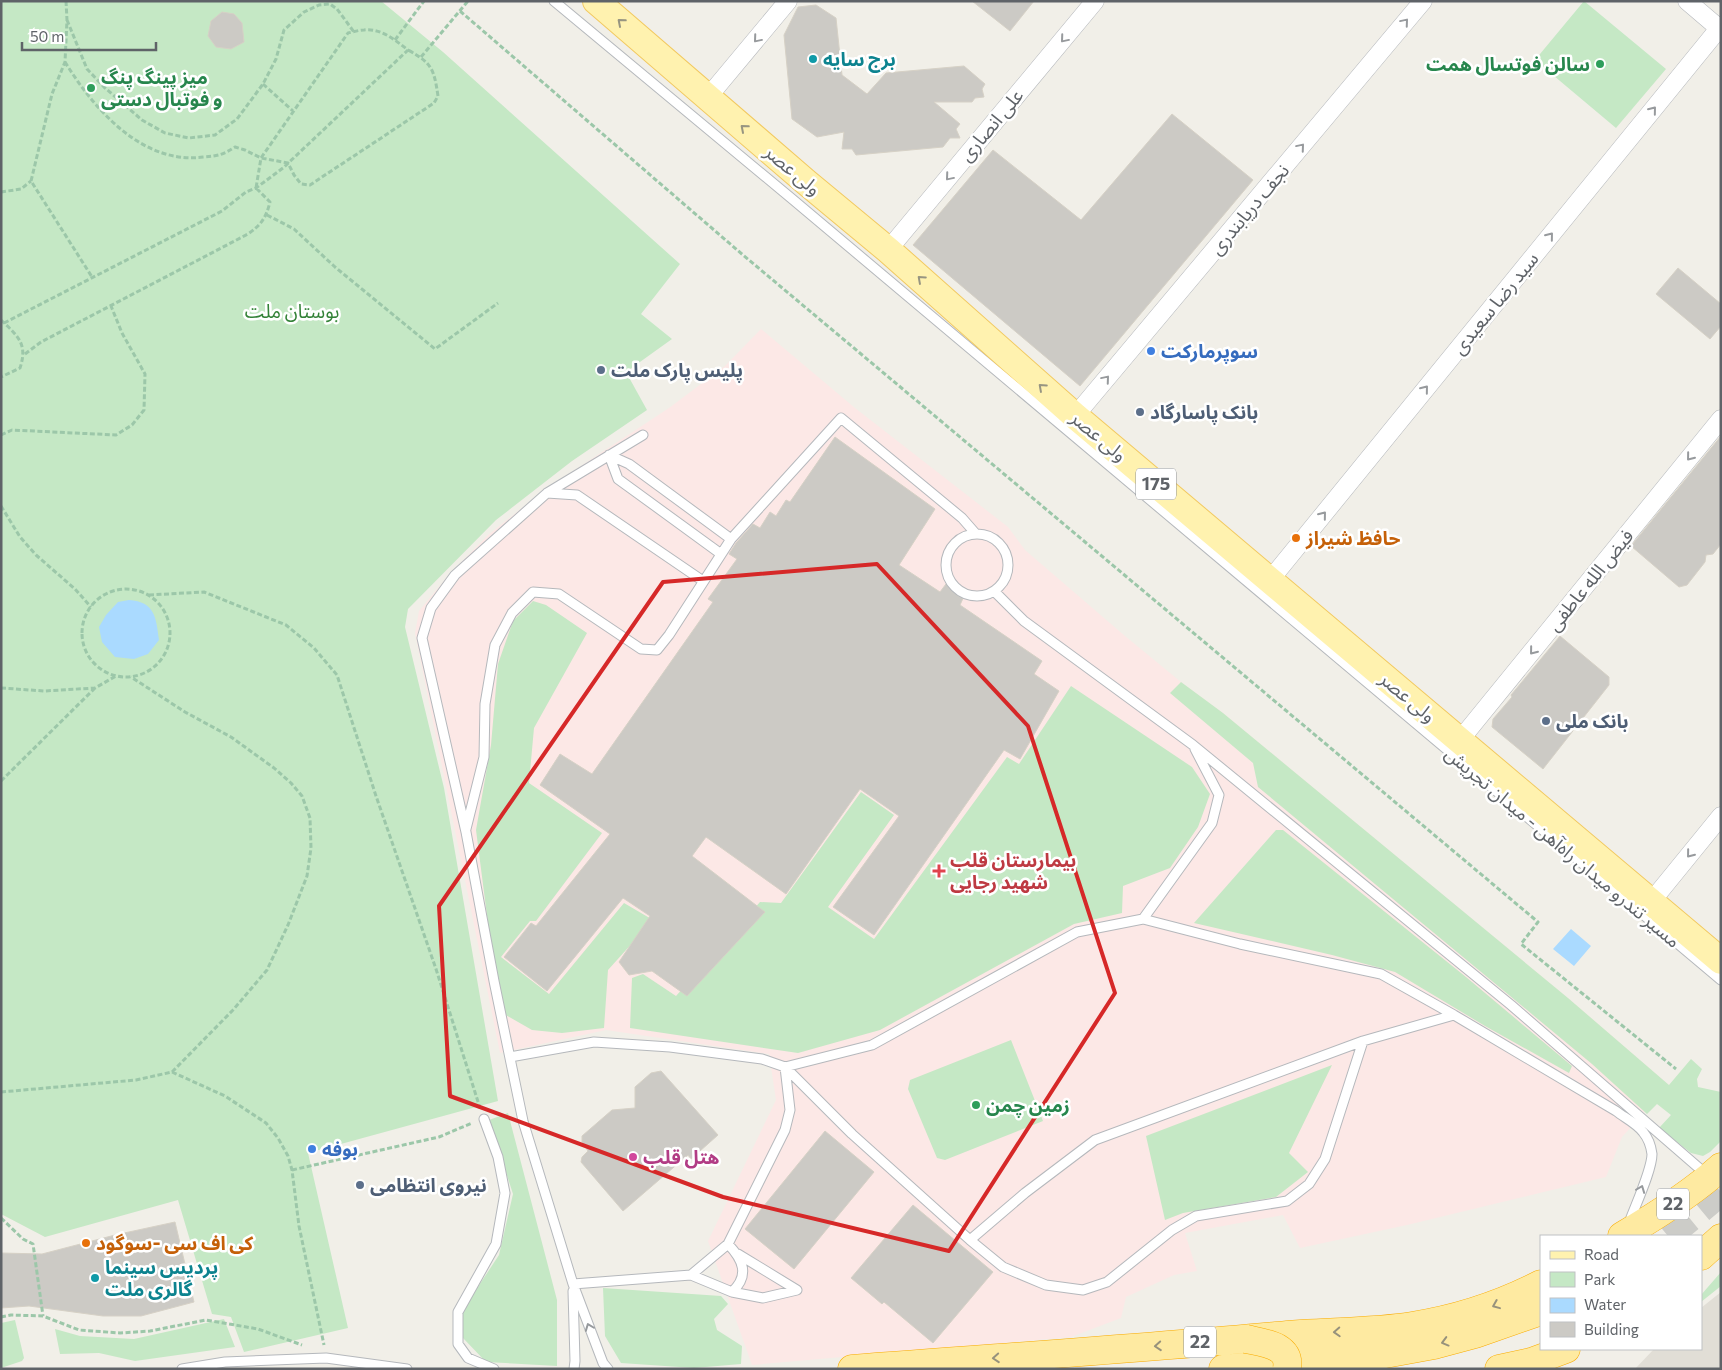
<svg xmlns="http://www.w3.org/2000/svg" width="1722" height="1370" font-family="Commissioner,'Noto Sans Arabic',sans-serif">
<rect width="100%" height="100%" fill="#f1efe8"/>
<path fill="#e1ded6" d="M1721,1292V1369H1635L1654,1349H1701V1308Z"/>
<path fill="#fce8e6" d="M761,329L855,408L1008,527L1025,550L1125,636L1181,682L1223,713L1568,998L1669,1085L1622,1137L1606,1177L1407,1225L1300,1248L1283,1215L1185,1233L1197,1271L1174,1275L1126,1297L1121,1318L1071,1337L752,1365L708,1241L776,1100L769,1054L606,1030L500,1053L415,633L419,611L448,576L488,535L546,489L669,408L725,366Z"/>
<path fill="#c5e8c5" d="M1,1H381L443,52L680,264L641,314L672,339L626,372L647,410L572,461L496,520L408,609L405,627L444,788L498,1101L308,1153L348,1328L244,1352L231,1317L212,1314L178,1200L45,1237L1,1214Z
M1584,1L1666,69L1616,128L1535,60Z
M533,601L546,605L587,633L534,728L529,783L602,833L536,921H530L501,957L549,994L624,903L653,920L608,970L604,1028L562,1033L532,1030L504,1014L494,970L476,830L491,745L498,664L513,621Z
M1181,682L1223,713L1568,998L1669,1085L1691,1059L1702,1069L1697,1079L1698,1087L1721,1092V1141L1710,1152L1703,1156L1691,1153L1659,1128L1671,1115L1657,1104L1647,1114L1592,1064L1258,787L1253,763L1170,693Z
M1071,686L1192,767L1210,794L1198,827L1170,868L1123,886L1122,913L1074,924L880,1030L798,1053L630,1028L632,978L643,974L676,996L760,902L781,903L861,792L894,815L828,907L874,939L1007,757L1019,764Z
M1276,830H1283L1466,977L1572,1066L1569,1073L1485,1026L1395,972L1332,955L1194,923Z
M1011,1040L1043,1121L945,1160L937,1158L908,1089L910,1080Z
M1332,1065L1289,1153L1308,1172L1276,1197L1183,1213L1165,1220L1146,1136Z
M508,1113L557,1300V1366L486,1362L463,1338L462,1311L499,1255L513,1194L489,1120Z
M1721,1272V1286L1701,1302V1295Z
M603,1288L721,1296L728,1304L714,1319L717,1330L742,1346L741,1364L694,1368L621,1363L605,1336Z
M224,1319L235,1347L135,1361L99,1353L60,1354L55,1329L80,1336L134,1339Z
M15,1320L24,1358L22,1361L1,1368V1323Z"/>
<path fill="#aadaff" d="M129,600C155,602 156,617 159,640L148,654L134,659L115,657L102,642L99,627L106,615L118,602Z
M1571,929L1591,946L1574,966L1553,949Z"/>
<path fill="#cccac5" stroke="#d6d1c6" d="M972,1H1034L1010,31Z
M816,5L836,18L842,75L867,94L886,73L964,66L985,84L982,89L984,97L975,98L972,102H934L960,124L956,129L960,138H950L943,147L856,155L852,149H842L844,132L817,137L792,119L784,35L798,7Z
M222,12L234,14L242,23L244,42L231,49L216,47L208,36L211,21Z
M1172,114L1253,180L1080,386L913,245L993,150L1081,220Z
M1678,268L1721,304V326L1710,339L1656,294Z
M1721,436V544L1713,554L1706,555L1705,562L1687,585L1679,587L1631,546Z
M835,437L935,509L899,565L940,592L946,584L964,596L960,605L1042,661L1034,674L1059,691L1020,759L1004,750L874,935L833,907L899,816L860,789L786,894L706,837L692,856L765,912L687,996L652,971L629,975L619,962L650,916L623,898L547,991L504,957L531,923L536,926L610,834L540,785L560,754L592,774L713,602L708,599L737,559L729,554L736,543L753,524L760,528L770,512L776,516L786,500L790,502Z
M1560,636L1609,677V685L1543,769L1492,727L1493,719L1512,697L1511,695Z
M661,1071L718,1135L691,1159L688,1155L623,1211L581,1162L582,1157L588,1151L582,1142V1136L612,1110L635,1108V1087L651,1073Z
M825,1131L874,1172L794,1269L745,1229Z
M913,1205L993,1272L933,1343L884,1302L882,1304L851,1278Z
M175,1222L194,1302L141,1316H103L29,1306L1,1308V1253L42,1254L115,1235Z"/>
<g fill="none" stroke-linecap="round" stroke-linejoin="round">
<path stroke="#ccccc8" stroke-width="28" stroke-dasharray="28 14" stroke-linecap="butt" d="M1668,1236L1721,1192"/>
<defs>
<path id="service" d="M554,1L791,198L1721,980
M643,435L547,493L455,575L431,608L422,638L466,832L494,981L523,1121L573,1284L691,1275
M609,455L618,479L721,554
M609,455L629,464L731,539
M547,493L577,495L703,581
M946 565a31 31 0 1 1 62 0a31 31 0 1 1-62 0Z
M994,591L1024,621L1193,745L1511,1005L1707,1175
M466,829L484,757L485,704L495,645L512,613L533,592L559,594L641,649L657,650L669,635L731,539L841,418L962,518L976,534
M1143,919L1212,823L1219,795L1195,749
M510,1057L594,1042L670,1047L762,1059L785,1067L852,1134L970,1240L1025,1193L1095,1140L1363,1041L1454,1015
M484,1119L498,1157L505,1193L496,1244L458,1312V1344L468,1358L494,1369
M970,1240L1003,1267L1046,1285L1083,1290L1107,1282L1172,1230L1196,1216L1287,1201L1309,1184L1325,1159L1363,1041
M728,1244L785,1130L790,1110L785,1067L872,1045L1077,932L1143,919L1240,944L1381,974L1454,1015L1616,1111C1625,1118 1636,1123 1643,1132C1648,1138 1651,1146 1652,1154C1652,1170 1635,1206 1629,1223
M728,1244C743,1260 750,1275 732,1292L691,1275Z
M573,1284L603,1363L608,1369
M573,1291L575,1361L574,1369
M732,1292L763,1298L797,1290L738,1254
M182,1369L225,1362L326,1358L407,1369"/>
<path id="minor" d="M1687,1L1721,30
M708,97L788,1
M888,250L1095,1
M1075,416L1423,1
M1270,580L1721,26
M1460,740L1721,419
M1651,902L1721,816"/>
<path id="primary" d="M596,1L806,182L888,250L1075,416L1721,961"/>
<path id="trunk" d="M1622,1236C1656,1216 1691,1194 1721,1167
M1701,1256L1721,1238
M852,1369C993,1358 1135,1349 1276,1336C1321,1331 1367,1333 1412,1326C1457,1319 1500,1305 1541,1284
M1223,1369L1385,1354L1434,1345L1475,1334L1541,1311
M1499,1369L1531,1362L1566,1349"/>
</defs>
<use href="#service" stroke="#b5b8bc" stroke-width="11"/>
<use href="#minor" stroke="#b5b8bc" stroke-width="19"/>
<use href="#primary" stroke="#f2c960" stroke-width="28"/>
<use href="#trunk" stroke="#f9ab00" stroke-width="29"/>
<path stroke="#9cc7a9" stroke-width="3" stroke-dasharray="5 2.5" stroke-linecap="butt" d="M66,1L67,20L65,62L52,94L31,181L92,277
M460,11L743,255L1538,922L1521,944L1676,1069
M67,20L87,69L104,87L142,120L165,133L189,138L215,135L237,119L263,84L276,59L284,30L304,12L319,5L330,4L337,9L354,32
M395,40L424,1
M421,57L468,1
M65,62C94,109 142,165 203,157C217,156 223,155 235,147L245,150L261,158L288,163L294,175L301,184L310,185L434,103L438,96C434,69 432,63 408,50
M263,84L293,111
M1,192L21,189L31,181
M267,215L294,229L335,267L435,349L498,303
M1,320C18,336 28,344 20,368L1,377
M4,323L222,211L246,192L256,188L283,168L408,50C395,40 381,28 364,30C359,30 353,32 348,33L261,158L256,188
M25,354L41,342L248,234C261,225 266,218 270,202L256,188
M1,435L12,430L116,435L132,425L144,410L145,374L122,333L111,306
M1,506L20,537L36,555L75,589L91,607
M82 633a44 44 0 1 1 88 0a44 44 0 1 1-88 0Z
M149,595L204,592L286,625L314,648L337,675L376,796L436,969L480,1108
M1,688L44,691L95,688L116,676
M1,781L95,688
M172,1072L225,1096L266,1123L278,1138L288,1156L292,1170L299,1226L324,1345
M1,1092L136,1080L172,1072L233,1010L267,970L288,925L307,876L311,848L310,818L302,796L291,783L274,768L231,737L185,712L131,677
M292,1170L439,1137L472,1123
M1,1218L23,1239L33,1244L43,1316
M1,1317L11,1315L43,1316L79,1330L120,1333L150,1331L206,1320L258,1329L302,1345"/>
<use href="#service" stroke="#fff" stroke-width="9"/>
<use href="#minor" stroke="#fff" stroke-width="18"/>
<use href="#primary" stroke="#fff2af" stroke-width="26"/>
<use href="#trunk" stroke="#feeaa1" stroke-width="28"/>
<defs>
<path id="trunk-bridge" d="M1246,1339C1264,1343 1291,1345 1287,1369"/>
</defs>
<use href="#trunk-bridge" stroke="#f9ab00" stroke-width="29" stroke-linecap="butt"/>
<use href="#trunk-bridge" stroke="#feeaa1" stroke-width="28"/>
</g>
<defs><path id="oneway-chevron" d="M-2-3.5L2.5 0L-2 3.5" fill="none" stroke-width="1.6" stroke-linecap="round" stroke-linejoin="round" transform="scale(1.25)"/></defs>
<g stroke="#979581">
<use href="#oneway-chevron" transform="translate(621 22) rotate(-139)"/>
<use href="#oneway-chevron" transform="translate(744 128) rotate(-139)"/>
<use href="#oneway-chevron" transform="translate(921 279) rotate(-138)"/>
<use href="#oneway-chevron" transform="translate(1042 387) rotate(-138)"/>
</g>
<g stroke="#979a9d">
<use href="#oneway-chevron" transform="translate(1405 22) rotate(-50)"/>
<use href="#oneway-chevron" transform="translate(757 39) rotate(130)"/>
<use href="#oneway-chevron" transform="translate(1064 39) rotate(130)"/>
<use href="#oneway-chevron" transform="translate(1653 110) rotate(-51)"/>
<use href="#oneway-chevron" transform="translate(1301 147) rotate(-50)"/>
<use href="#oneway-chevron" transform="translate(949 177) rotate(130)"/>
<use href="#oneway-chevron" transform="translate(1550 236) rotate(-51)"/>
<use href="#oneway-chevron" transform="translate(1106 379) rotate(-50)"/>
<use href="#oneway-chevron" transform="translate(1425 389) rotate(-51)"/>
<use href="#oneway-chevron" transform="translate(1690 457) rotate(129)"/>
<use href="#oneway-chevron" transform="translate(1323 515) rotate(-51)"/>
<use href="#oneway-chevron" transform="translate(1533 651) rotate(129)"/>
<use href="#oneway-chevron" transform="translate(1690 854) rotate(129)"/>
<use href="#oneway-chevron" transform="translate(1641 1189) rotate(-69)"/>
<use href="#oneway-chevron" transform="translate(589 1327) rotate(-111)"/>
</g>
<g stroke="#97927c">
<use href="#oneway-chevron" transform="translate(1496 1305) rotate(158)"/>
<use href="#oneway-chevron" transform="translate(1337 1332) rotate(177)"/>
<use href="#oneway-chevron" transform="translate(1445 1342) rotate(165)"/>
<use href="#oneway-chevron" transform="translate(1158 1346) rotate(176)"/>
<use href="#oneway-chevron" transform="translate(996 1358) rotate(176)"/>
</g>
<path fill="none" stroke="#d62828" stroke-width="4" stroke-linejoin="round" d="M877,564L1028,726L1115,993L949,1251L723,1197L450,1096L439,906L663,582Z"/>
<g fill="#0f9aa8" stroke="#fff" stroke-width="2">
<circle cx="813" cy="59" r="5"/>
<circle cx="95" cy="1278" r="5"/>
</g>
<g fill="#2e9e5b" stroke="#fff" stroke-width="2">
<circle cx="1600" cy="64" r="5"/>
<circle cx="91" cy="88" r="5"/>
<circle cx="976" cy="1105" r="5"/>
</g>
<g fill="#3f7fe0" stroke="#fff" stroke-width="2">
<circle cx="1151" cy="351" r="5"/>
<circle cx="312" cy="1149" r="5"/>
</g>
<g fill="#5c6f8a" stroke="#fff" stroke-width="2">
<circle cx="601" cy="370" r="5"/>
<circle cx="1140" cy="412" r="5"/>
<circle cx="1546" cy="721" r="5"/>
<circle cx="360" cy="1185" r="5"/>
</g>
<g fill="#e8710a" stroke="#fff" stroke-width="2">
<circle cx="1296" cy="538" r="5"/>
<circle cx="86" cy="1243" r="5"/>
</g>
<path fill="#e0444e" stroke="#fff" stroke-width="2" d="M936.5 863.5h5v5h5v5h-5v5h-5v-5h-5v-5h5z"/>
<circle fill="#d1479c" stroke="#fff" stroke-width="2" cx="633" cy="1157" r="5"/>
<g text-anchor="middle" stroke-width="5" stroke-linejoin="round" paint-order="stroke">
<g fill="#fff" stroke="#8f9295" stroke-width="1">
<rect x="1136" y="468.5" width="40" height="31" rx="4"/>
<rect x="1657" y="1188.5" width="32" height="31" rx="4"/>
<rect x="1184" y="1326.5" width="32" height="31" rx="4"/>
</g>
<g font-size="18" font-weight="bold" fill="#5f6368">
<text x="1156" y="490">175</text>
<text x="1673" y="1210">22</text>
<text x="1200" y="1348">22</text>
</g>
<g font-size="19" font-weight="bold" fill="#0d838f" stroke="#fff" text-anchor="start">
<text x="823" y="66">برج سایه</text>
<text x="105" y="1274">پردیس سینما<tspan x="105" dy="22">گالری ملت</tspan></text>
</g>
<g font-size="19" font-weight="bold" fill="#27864d" stroke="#fff" text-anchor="start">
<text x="1590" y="71" text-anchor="end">سالن فوتسال همت</text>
<text x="101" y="84">میز پینگ پنگ<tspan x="101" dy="22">و فوتبال دستی</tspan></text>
<text x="986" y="1112">زمین چمن</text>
</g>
<g font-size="19" fill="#5f6368" stroke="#fff">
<text transform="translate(991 125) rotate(-50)" y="7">علی انصاری</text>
<text transform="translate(793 170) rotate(40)" y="7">ولی عصر</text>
<text transform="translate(1249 209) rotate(-50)" y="7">نجف دریابندری</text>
<text transform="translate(1495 303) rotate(-51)" y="7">سید رضا سعیدی</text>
<text transform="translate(1099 436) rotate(40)" y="7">ولی عصر</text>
<text transform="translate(1590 580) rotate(-51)" y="7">فیض الله عاطفی</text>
<text transform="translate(1408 697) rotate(40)" y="7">ولی عصر</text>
<text transform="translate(1563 847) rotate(40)" y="7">مسیر تندرو میدان راه‌آهن - میدان تجریش</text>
</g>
<g font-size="19" fill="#348238" stroke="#fff">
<text x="292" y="318">بوستان ملت</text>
</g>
<g font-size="19" font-weight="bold" fill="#366cbe" stroke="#fff" text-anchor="start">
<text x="1161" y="358">سوپرمارکت</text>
<text x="322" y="1156">بوفه</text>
</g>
<g font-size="19" font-weight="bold" fill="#4e5e75" stroke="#fff" text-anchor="start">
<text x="611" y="377">پلیس پارک ملت</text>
<text x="1150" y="419">بانک پاسارگاد</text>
<text x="1556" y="728">بانک ملی</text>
<text x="370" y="1192">نیروی انتظامی</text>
</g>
<g font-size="19" font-weight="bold" fill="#c56008" stroke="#fff" text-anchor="start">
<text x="1306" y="545">حافظ شیراز</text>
<text x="96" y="1250">کی اف سی -سوگود</text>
</g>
<g font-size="19" font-weight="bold" fill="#be3a42" stroke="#fff" text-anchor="start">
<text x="950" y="867">بیمارستان قلب<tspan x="950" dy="22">شهید رجایی</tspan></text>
</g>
<g font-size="19" font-weight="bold" fill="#b23c85" stroke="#fff" text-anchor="start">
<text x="643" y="1164">هتل قلب</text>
</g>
</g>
<rect width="1722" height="1370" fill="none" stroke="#5f6368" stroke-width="5"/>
<rect x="1540" y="1235" width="162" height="115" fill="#ffffff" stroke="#bfc1c3"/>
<rect x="1550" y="1251" width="25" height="8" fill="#fff2af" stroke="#bfc1c3"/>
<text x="1584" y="1260" font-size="15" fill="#5f6368">Road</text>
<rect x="1550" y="1272" width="25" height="15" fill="#c5e8c5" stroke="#bfc1c3"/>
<text x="1584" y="1285" font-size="15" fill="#5f6368">Park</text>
<rect x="1550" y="1298" width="25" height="15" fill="#aadaff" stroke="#bfc1c3"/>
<text x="1584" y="1310" font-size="15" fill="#5f6368">Water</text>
<rect x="1550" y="1322" width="25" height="15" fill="#cccac5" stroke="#bfc1c3"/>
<text x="1584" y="1335" font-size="15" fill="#5f6368">Building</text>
<path d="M22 42v8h134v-8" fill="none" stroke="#5f6368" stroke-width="2.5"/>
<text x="30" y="42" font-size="15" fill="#5f6368" stroke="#ffffff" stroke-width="4" paint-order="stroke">50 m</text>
</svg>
